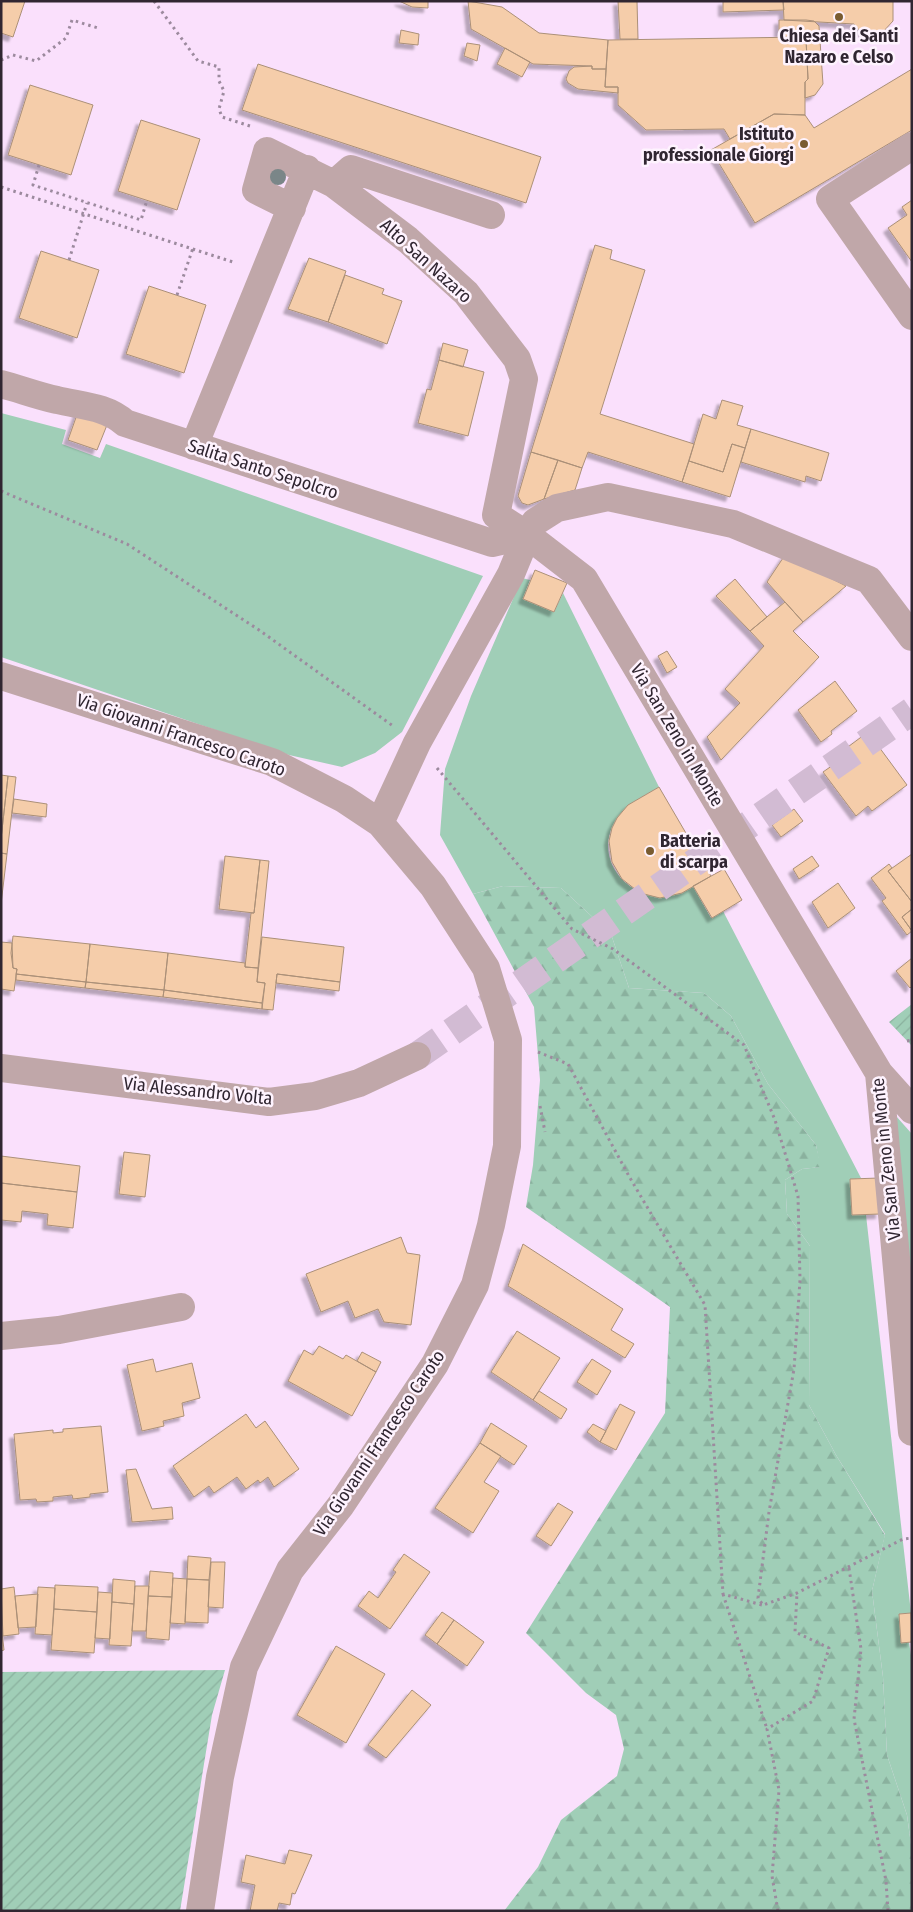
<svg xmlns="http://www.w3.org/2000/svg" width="913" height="1912" font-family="'Fira Sans Condensed',sans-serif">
<defs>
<pattern id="forest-firs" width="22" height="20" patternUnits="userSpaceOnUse" patternTransform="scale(1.25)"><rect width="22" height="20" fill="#a0ceb7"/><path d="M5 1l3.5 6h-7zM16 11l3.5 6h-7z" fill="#8ab19e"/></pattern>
<pattern id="garden-furrows" width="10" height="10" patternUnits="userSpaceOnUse" patternTransform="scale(1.25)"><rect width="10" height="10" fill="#a0ceb7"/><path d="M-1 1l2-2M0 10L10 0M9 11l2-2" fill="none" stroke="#8ab19e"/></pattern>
<filter id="shadow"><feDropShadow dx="-4.5" dy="4.5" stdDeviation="1" flood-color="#0004"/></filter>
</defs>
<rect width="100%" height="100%" fill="#fae0fc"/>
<path fill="#a0ceb7" d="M1,413L66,430L62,444L100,458L106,444L483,576L402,732L375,753L342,767L289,755L1,657Z
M522,578L530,580L523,599L554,612L563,593L659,787C645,796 629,802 619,816C584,861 640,919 693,886L711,918L723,911L861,1178L850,1180L852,1215H866L911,1613L899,1614L901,1642H909L912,1662V1852L907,1815L887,1755L883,1677L872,1591L885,1534L836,1455L809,1405L810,1246L787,1214L785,1180L802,1169L820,1167L816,1145L768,1084L731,1016L704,993L629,988L611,934L561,888L503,886L473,894L440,835L445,769L471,696Z
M896,1116L912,1134V1290Z"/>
<path fill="url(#forest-firs)" d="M503,886L561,888L611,934L629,988L704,993L731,1016L768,1084L816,1145L821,1167L802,1169L785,1180L787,1214L810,1246L809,1405L836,1455L885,1535L872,1591L883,1677L887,1755L907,1815L912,1852V1911H504L538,1867L561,1820L617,1776L624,1749L616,1715L586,1693L526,1633L665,1413L670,1307L526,1207L533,1165L540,1080L534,1007L473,894Z"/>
<path fill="url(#garden-furrows)" d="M912,1004V1046L889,1022Z
M225,1670L212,1715L180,1911H1V1672Z"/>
<path fill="#f5cdaa" stroke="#ab9078" filter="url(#shadow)" d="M1,1H25L13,37L1,33Z
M399,1H428V8L412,7Z
M468,1L502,7L539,33L608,40L606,69H592V66L533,64L471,29Z
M618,1H637L638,39H620Z
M723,1H783L784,10L723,12Z
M783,1H893V21L881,34L873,36L859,30L854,24L784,20Z
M779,20H806L814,21L819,26L823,84L815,95L805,98V82L808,79L806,39L803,37H779Z
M401,30L419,34L418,45L399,43Z
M803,37L806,39L808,79L805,82V115L774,114L730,139L724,129L646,130L618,105V87H605L608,40Z
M467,43L480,45L477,61L464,56Z
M505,48L530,62L522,77L497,64Z
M258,64L541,157L526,203L242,110Z
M592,66V69H606L605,87H618V93L578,89L568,83L566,79L569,71L574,67Z
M912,69V130L755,223L711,150L774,114L805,115L814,128Z
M30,85L93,105L71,175L8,155Z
M141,120L200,139L177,210L118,191Z
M912,200V262L888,228L907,215L902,207Z
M595,245L612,250L610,259L645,270L600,414L694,444L682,482L588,452L582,468L531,452Z
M41,251L99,270L77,338L19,318Z
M309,258L346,271L328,322L288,309Z
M345,275L384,289L382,294L402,301L387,344L328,322Z
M149,286L206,305L184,373L126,354Z
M443,343L468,350L463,367L439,360Z
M439,360L484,372L468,436L418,423L427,389L431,390Z
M722,400L743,406L737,425L751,429L745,448L732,444L723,472L689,461L703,414L716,419Z
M79,409L109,420L97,450L68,440Z
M751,429L829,453L821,481L806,476L805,482L741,462Z
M732,444L745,448L730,497L682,482L689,461L723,472Z
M531,452L558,460L544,499L528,505L522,503L518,496Z
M558,460L582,468L575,490L544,499Z
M785,555L846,586L803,622L767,582Z
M535,570L567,583L554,612L523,599Z
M735,579L767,617L750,631L716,596Z
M785,602L803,622L793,631L819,657L721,760L707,737L740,703L725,689L764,646L750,631Z
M667,651L677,667L667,673L658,656Z
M835,681L857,711L831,731L832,734L821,742L798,710Z
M868,732L907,785L872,811L868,806L856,816L823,772L836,763L833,758Z
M1,775L8,776L1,839Z
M8,776L16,777L7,854L1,853V839Z
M659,787L711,876L682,893L660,898L640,893L622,879L612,862L609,841L612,828L617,818L628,805Z
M14,799L47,804L46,817L12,813Z
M794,809L803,821L781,837L772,825Z
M1,853L7,854L1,904Z
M912,854V902L888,871Z
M225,856L260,860L254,913L219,909Z
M812,856L819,866L799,879L793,869Z
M260,860L269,861L258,968L245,967L251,913H254Z
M889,864L892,868L888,871L912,902V909L902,917L912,931L907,935L882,901L886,898L871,878Z
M724,869L742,900L712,918L693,886Z
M838,883L855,908L828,928L812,902Z
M912,909V931L902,917Z
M13,936L90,944L86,982L16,974L17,969L13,968L11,953Z
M262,937L344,947L340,982L277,974L273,1010L262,1009L265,983L257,982Z
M1,942L12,943L13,968L17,969L14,991L1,989Z
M90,944L168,953L164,990L86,982Z
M168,953L245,963V967L258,968L257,982L265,983L262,1003L164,990Z
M912,958V986L910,988L896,971Z
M16,974L86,982L85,988L16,980Z
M277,974L340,982L339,991L276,983Z
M86,982L164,990L163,997L85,988Z
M164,990L262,1003V1009L163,997Z
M124,1152L150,1155L145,1197L119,1194Z
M1,1156L80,1166L77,1192L1,1183Z
M879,1178L880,1214L852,1215L850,1179Z
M1,1183L77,1192L73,1228L47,1225L48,1214L22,1211L21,1222L1,1220Z
M401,1237L407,1253L420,1255L411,1325L384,1322L378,1309L355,1318L348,1301L321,1312L306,1274Z
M523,1244L623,1309L611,1330L634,1344L625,1358L508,1286Z
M517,1331L560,1358L533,1400L491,1372Z
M319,1346L343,1359L346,1355L376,1372L352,1416L288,1381L304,1350L313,1355Z
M362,1352L381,1362L376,1372L357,1361Z
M153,1359L156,1372L192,1363L200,1398L182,1403L184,1416L163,1421L164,1426L142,1431L127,1365Z
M592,1359L611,1371L597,1395L577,1382Z
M539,1391L567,1409L561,1419L533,1400Z
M620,1404L635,1412L616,1450L600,1442Z
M246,1414L256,1428L265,1421L299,1469L274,1487L268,1477L260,1483L258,1480L246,1489L237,1477L214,1493L209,1486L194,1497L173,1466Z
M491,1423L527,1446L514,1465L480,1443Z
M593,1424L606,1431L600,1442L587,1432Z
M101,1426L108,1492L90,1494V1497L73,1499L72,1495L53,1497V1501L37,1502L36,1499L20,1500L14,1434L53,1430V1433L63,1432V1429Z
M480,1443L501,1456L484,1482L499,1491L473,1533L435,1508Z
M136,1469L152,1509L172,1507L173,1519L132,1522L126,1470Z
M558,1503L573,1512L551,1546L536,1536Z
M404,1554L430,1572L390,1629L358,1606L369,1591L378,1598L396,1572L393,1570Z
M188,1556L211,1558L209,1580L187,1579Z
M211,1562H225L223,1608L208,1607Z
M150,1571L173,1573L172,1597L148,1596Z
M173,1578L187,1579L185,1624L170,1623Z
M113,1579L135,1581L134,1604L112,1602Z
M187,1579L209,1580L208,1623L185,1622Z
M55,1585L98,1587L97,1612L54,1609Z
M135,1586H149L146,1631H132Z
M14,1587L19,1634L3,1636L1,1589Z
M38,1587L55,1588L52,1635L35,1634Z
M98,1592L112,1593L110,1639L95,1638Z
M38,1594L36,1627L18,1628L15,1596Z
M148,1596L172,1597L169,1640L146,1638Z
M112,1602L134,1604L131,1646L109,1645Z
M54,1609L97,1612L94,1653L51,1650Z
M442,1612L454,1620L437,1644L425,1635Z
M911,1613L912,1642L901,1643L899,1614Z
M454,1620L484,1642L467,1666L437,1644Z
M1,1623L4,1650L1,1651Z
M336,1646L385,1674L346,1743L297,1715Z
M412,1690L431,1705L386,1758L368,1745Z
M289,1850L312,1855L295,1894L292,1893L290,1905L279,1903L277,1911H250L255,1885L241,1882L246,1855L285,1864Z"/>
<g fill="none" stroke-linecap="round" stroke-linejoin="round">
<path stroke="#d2bbd3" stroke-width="28" stroke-dasharray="28 14" stroke-linecap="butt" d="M417,1056L912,711"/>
<path stroke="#9c8a9e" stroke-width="3" stroke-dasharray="2.5 4" stroke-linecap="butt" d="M154,1L198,61L219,67V81L224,91L219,109L222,117L250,126
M1,60L13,55L36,61L66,38L72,20L98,28
M39,165L33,185L141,220L147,200
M1,187L236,263
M69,260L87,203
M177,295L193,248
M1,491L127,544L259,630L393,726
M437,768L572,929L613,949L744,1045L775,1120L798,1196L800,1280L794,1369L769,1512L758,1598L763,1605L797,1593L903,1539L912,1538
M907,1041L912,1040
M538,1052L568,1064L630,1178L705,1305L723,1594L762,1605
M540,1106L545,1132
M849,1568L861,1649L854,1719L886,1881L888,1911
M723,1594L767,1729
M778,1911L772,1876L779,1790L767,1729L813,1701L829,1648L795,1632L797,1593"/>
<path stroke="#c0a7a9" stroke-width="28" d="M912,146L830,199L912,316
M334,184L351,169L491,215
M292,208L256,190L267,151L334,184L408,240L466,293L517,359L524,379L496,515L527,535
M1,384C20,389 38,396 57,400C81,406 106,406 125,423L492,543L527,535
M194,446L307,169
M912,637L869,580L733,524L608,497L557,508L535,522L527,535L584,579L879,1073L912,1432
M1,676L272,762L344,799L380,823L433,886L486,968L508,1040L507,1146L491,1225L475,1285L435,1364L341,1505L290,1570L244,1667L220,1777L200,1911
M380,823L417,743L511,574L527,535
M1,1068L269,1102L315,1096L359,1083L417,1056
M879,1073L912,1110
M1,1336L59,1330L181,1307"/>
</g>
<circle fill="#7a8688" cx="278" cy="177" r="8"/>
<g fill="#795c30" stroke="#fef3fe" stroke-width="2">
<circle cx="839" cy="17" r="5"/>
<circle cx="804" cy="144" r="5"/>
<circle cx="650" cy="851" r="5"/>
</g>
<g text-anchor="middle" stroke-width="5" stroke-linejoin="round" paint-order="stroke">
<g font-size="18" font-weight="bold" fill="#302631" stroke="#fef3fe">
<text x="839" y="42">Chiesa dei Santi<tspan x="839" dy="21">Nazaro e Celso</tspan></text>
<text x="794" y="140" text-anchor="end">Istituto<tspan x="794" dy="21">professionale Giorgi</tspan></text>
<text x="660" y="847" text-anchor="start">Batteria<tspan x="660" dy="21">di scarpa</tspan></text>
</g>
<g font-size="18" fill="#302631" stroke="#fef3fe">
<text transform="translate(426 261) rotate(42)" y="6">Alto San Nazaro</text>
<text transform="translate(263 469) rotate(18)" y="6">Salita Santo Sepolcro</text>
<text transform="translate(181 735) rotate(19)" y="6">Via Giovanni Francesco Caroto</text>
<text transform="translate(677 735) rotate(59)" y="6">Via San Zeno in Monte</text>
<text transform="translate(198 1091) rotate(6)" y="6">Via Alessandro Volta</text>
<text transform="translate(886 1159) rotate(-96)" y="6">Via San Zeno in Monte</text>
<text transform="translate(379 1443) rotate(-56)" y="6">Via Giovanni Francesco Caroto</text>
</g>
</g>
<rect width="913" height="1912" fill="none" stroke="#302631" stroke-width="5"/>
</svg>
